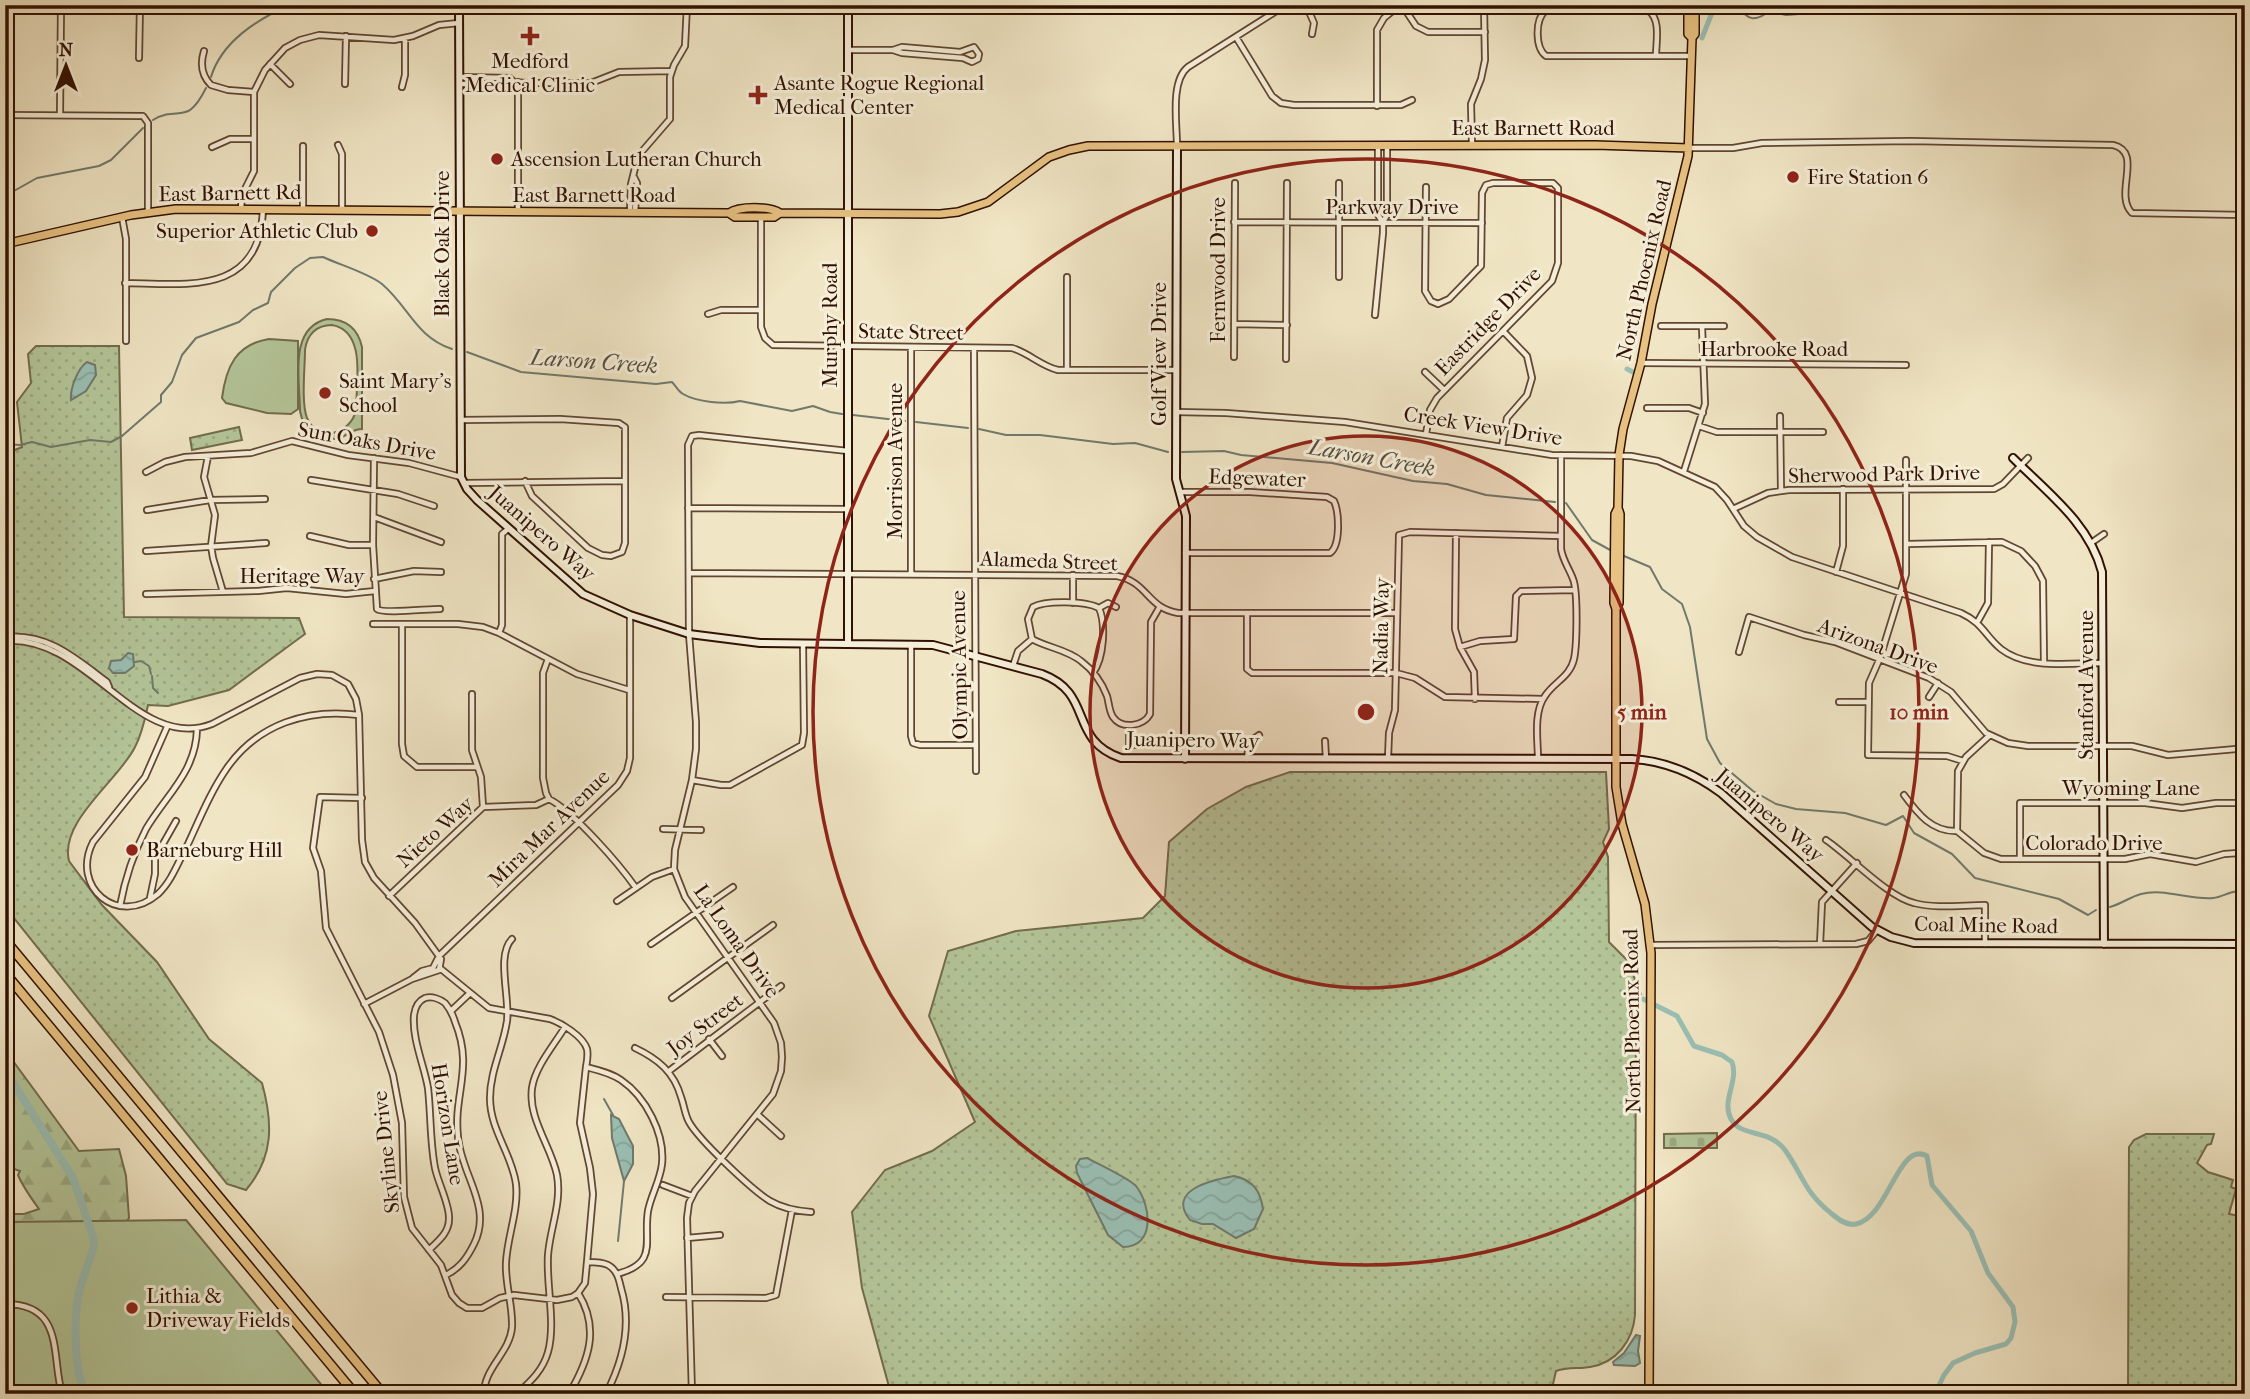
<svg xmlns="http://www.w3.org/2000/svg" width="2250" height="1399" font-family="'IM FELL French Canon',serif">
<defs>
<pattern id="green-dots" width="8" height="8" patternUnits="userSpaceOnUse" patternTransform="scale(1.75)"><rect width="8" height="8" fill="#b4c699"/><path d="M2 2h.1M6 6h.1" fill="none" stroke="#9ba982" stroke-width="1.8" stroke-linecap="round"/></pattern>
<pattern id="forest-firs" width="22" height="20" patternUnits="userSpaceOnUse" patternTransform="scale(1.75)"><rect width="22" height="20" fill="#b4c699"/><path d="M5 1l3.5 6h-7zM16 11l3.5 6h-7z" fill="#9ba982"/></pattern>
<pattern id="cemetery-stones" width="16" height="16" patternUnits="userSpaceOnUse" patternTransform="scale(1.75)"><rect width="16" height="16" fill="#b4c699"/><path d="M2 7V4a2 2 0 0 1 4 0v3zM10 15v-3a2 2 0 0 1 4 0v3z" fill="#9ba982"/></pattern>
<pattern id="water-waves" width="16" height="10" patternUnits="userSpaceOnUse" patternTransform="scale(1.75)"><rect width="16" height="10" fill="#9abfb4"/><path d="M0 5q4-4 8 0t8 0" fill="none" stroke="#85a399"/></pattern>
</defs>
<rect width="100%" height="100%" fill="#f0e5c4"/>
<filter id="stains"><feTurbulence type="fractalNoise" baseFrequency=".00286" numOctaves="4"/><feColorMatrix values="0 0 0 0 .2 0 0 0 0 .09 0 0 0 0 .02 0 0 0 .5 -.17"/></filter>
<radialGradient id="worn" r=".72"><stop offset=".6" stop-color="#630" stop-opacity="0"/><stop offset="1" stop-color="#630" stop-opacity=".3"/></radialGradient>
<path fill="url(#green-dots)" stroke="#726c4d" stroke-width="2" d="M36,346H119L124,617L299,618L305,634L229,690L168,706L148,705C145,719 142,734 135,747C119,780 59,821 69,861L102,905L157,962L209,1039L262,1083C273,1123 274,1157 246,1190L227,1184L5,907V454L22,447L17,402L31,383L28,354Z
M239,427L242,440L192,450L190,438Z
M1290,772H1606L1609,829L1603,842L1608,857L1609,942L1627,960L1641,994L1636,997L1635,1315C1633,1341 1616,1363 1590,1367C1578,1369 1568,1367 1556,1371L1553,1384L1560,1394H891L862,1288L852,1212L885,1170L932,1151L975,1122L929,1016L948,951L1016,931L1143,918L1165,896L1169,842L1207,809L1246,787Z
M2146,1134H2214L2211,1144L2207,1145L2197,1163L2208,1172L2233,1180L2231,1187L2236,1189L2229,1214L2245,1217V1394H2128L2129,1147L2134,1140Z"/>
<path fill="url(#forest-firs)" stroke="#726c4d" stroke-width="2" d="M5,1050L79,1151L119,1149L126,1176L129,1218L121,1229L5,1238V1214H24L39,1209C31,1198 23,1187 18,1175L20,1171L14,1169L5,1158Z"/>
<path fill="url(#cemetery-stones)" stroke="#726c4d" stroke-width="2" d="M1717,1133V1148H1664V1134Z"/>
<path fill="#b4c699" stroke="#726c4d" stroke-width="2" fill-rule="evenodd" d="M327,319C346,319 358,329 362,347V429C353,429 350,434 342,437C321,445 303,430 300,411C300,380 288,328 327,319ZM332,325C367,331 356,384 356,410C351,434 318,444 307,418C301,402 305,368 305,350C307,334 317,325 332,325Z
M269,339L298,341V409L291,414L267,413L226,403L222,398C226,367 236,344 269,339Z
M1126,735H1151V748H1126Z
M186,1220L329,1394H5V1222Z"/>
<path fill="url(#water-waves)" stroke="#70796c" stroke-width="2" d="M87,362L95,365L96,375L86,391L71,400C70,389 77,369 87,362Z
M128,653L133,654L134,666L125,673H113L109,668L111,661L121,660Z
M611,1115L619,1119L633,1146V1164L624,1181L612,1138Z
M1087,1158C1097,1163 1130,1179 1136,1186C1151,1205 1156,1247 1123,1247L1108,1235L1077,1173L1076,1166L1080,1159Z
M1234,1176C1253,1180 1260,1190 1263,1209L1254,1229L1236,1238L1213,1224H1202L1190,1220C1166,1190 1212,1180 1234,1176Z
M1636,1335L1640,1336L1638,1351L1640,1363L1635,1366L1614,1365L1613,1362L1624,1353Z"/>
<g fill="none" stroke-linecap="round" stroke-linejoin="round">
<path stroke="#70796c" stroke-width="2" d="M1738,5C1747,21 1756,22 1769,11L1786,15L1799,14L1806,5
M1833,5C1847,17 1860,12 1877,10L1881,5
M211,77C222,41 257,20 289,5
M153,120C179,104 186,128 206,88
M5,196L37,178L99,166L111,160L143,128
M467,352L521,372L656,384L672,382C676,386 678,391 683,394C697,402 725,405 740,401L792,411L813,406L830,412L842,414
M853,415L905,421
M916,422L968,428
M979,429L1006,435H1040L1113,444L1135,443L1168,452
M5,444L20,445L32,442L51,447L90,440L111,442L122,436L161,402V395L172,382L182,355L196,338L239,322L253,310L268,303L271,292L295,268L310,258L323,257C340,265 368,273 382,284C409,307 416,337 452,349
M1182,452L1224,451L1241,455L1332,463L1413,481L1447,484L1486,495L1555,502
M1566,503L1592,540L1612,551
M1624,556L1650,567L1662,589L1682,604L1690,627L1707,739L1720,763L1753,791L1776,804L1796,809L1845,813L1886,825L1903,816L1914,833L1952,854L1975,878L2059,899L2088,915L2096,910
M135,662L141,661L149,666L151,674
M152,676L153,688L158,693
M2110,907C2121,904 2130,897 2141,894C2164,888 2189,900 2213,898C2225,897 2232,888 2245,893
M604,1099L613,1115
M618,1241L624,1181"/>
<path stroke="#9abfb4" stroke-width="5" d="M1702,38L1715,5
M1627,369L1633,372
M1643,999L1677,1016L1694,1046L1722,1055L1732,1062C1739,1081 1721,1101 1731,1119C1741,1138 1769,1128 1785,1150C1804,1177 1804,1192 1832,1214C1839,1220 1847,1226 1856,1224C1889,1217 1898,1140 1927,1156L1932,1185L1971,1231L1988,1273L2013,1307L2015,1322L2011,1338L2006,1344L1975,1353L1953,1363L1944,1375L1935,1394"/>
<path stroke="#9abfb4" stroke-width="8" d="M5,1070L73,1178L93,1237L94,1245C90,1261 83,1276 79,1292C74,1315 73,1375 87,1394"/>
<defs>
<path id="street" d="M1157,5L1173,9L1189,5
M1266,5L1272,14
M1306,5L1314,23L1312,34
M1402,5L1416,26L1428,32H1485
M1545,11H1649C1661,20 1656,42 1656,56H1546C1535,48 1535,20 1545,11Z
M1236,37L1272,96L1281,103L1294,105H1401L1412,100
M848,50H893L902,47L960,52L974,47L979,54L978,59L972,62L963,58L902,53L893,50
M204,51C200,64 201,75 211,85L228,90L254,92
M1656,56H1691
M139,58L140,5
M270,64L290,84
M459,77L510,78L514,82L526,83H591L619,72L671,71
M345,84L346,36
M459,84H510L513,81
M402,87L405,75V39
M1377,106V30L1384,18L1400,5
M5,115L143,116L148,123V212
M60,115L61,5
M338,145L342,154V210
M1472,145L1471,104L1481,79L1485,60L1484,6
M303,146V210
M1177,146C1177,124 1170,81 1188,67L1286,5
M212,147L230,139H254
M1689,148H1733L1762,143L1911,141L2113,145C2144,152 2113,194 2132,213L2245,215
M634,177L637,183L635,212
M1339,183V277
M1426,187L1425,291L1431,301L1438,304L1449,299L1481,266L1482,193L1486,185L1493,183H1553L1558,188V263L1552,281L1437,398L1430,410L1426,434
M241,209L242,195L254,171V92L265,70L285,48L300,40L319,35L394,40L413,36L439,25L459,23
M518,212V82
M630,212L631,184L638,156L670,119V77L674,65L685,46L687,5
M122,217L126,239V341
M761,218V327L765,338L773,345L1012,348C1029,353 1041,366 1058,370H1176
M1234,222L1482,223
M1383,222L1387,215V146
M1067,277V370
M125,283C188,284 260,296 263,209
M708,314L721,310H761
M1375,315L1383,233V223L1378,215V146
M1234,324L1287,325
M1661,326H1724
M974,348L976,771
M1234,357L1235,183
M1286,359L1287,183
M1641,363L1906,365
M1425,372L1444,390
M1647,408H1689L1703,413
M1176,412L1226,413L1345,422L1552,455L1631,456L1658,461L1715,487L1727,500L1744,526L1757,537L1792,557L1961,613C1983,623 1985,636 2001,649C2028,670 2071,663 2102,663
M1780,416L1781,490
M461,420L560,419L619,423L625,427V543L622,552L611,556L602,555L588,548L532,496L525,481
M1699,426L1717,432H1823
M1502,447L1507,418L1527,395L1532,378L1527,356L1504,332
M208,456L204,477L215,515L211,546L213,558L223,592
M374,458L373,545L377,609C383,614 427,609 440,609
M1906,460V574L1880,658L1869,683L1868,755L1947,756L1963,761
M1684,471L1705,404L1702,327
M146,472L165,462L185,457L251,453L292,441L348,455L409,463L461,477
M311,480L398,494L434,506
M464,483L624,481
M1179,492H1250L1327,497L1334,501C1339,512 1341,545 1330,553H1185
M688,508L847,509
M1733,509L1768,493L1789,490L1994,489L2003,484L2028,458
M147,510L210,500L265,499
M374,517L441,542
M1456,533L1455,629L1460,647L1474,672L1475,699
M310,536L349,545H373
M2091,543L2104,534
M1907,544L2002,542L2021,551L2035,566L2043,581L2044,663
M146,551L266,543
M1836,572L1843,546V489
M689,573L1117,576C1148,582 1147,608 1178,613H1396
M911,574V347
M374,579L414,571L441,572
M146,594L258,591L287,588L346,594L375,591
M1073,603V575
M1099,608L1108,603L1116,607
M1247,613V669L1252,673H1396L1415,678L1445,697L1543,699
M1978,621L1988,603L1989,542
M373,624H458L483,627L499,633L577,674L629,690
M402,624V744L404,756L417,767H477
M499,633L502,625V534L508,529
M5,637C48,633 75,658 107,682L109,687
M5,641C87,634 137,753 212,724L300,678L317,674L332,675L348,684L356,699L359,715L362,840L365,862L374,878L415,923L441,959L439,970L412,979L364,1004
M911,644V736L913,743L920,745H976
M1460,647L1480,641L1514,639L1516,596L1521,591L1575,590
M1739,652L1749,617L1804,635L1835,642L1929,678L1951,692L1986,733L2008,743L2028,746H2132L2168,755L2236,749
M548,659L543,673V778L546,793L549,799
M1013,666L1018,651L1032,639
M1093,673C1104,658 1106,624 1099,608C1086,601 1046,600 1033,607L1028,619L1032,639C1048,648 1066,649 1081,661C1093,670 1102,683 1107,696C1109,703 1109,711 1113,717C1122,730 1144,726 1150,714L1151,622L1159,608
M472,694V750L481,777L483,807
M1929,697L1938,683
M1839,702H1868
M167,727L145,777L93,842C70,887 118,928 158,894C172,881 179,860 188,844C200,818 211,791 227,768C258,724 308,708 359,715
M1325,741L1326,759
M1388,758L1389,733L1395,710L1399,535L1410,532L1561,536
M1247,759L1249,742L1259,735
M1538,759C1538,740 1533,713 1545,696C1554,682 1570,677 1574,659C1577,645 1578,591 1573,579C1569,568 1563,561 1561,549V455
M692,780L721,785H730L802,745L804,733L803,644
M1904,795C1918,814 1932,832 1957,831
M362,798L320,797L313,848L321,871L326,928L379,1032L393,1075L402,1123L404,1197L412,1228L441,1265L452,1295L459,1303L467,1308H482L500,1298L514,1295L557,1300L572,1297L578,1293L585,1283L587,1262C594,1262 602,1262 608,1265C617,1270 619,1279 621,1288C632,1324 623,1361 606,1394
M663,829L701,830
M1957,831L1984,853L2001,859H2125L2150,854L2196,862L2224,854L2239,853
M1957,831L1958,771L1966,757L1990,735
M1826,840C1851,857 1888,897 1914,903C1936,909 1962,905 1985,905V944
M2020,859V803H2145L2182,808L2216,803H2241
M389,896L483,807L536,805L549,799C574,812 619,864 636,888
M150,898L155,874V858L176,821
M617,901L652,877L674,869
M120,906C125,879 133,854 146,829C166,795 196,772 197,729
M651,944L733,887
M1820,944L1822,902L1857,863
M1651,945L1856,944L1868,941L1877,930
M441,969L489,1008L550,1019C561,1023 583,1036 587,1049C588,1054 587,1062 586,1067
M413,978L422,971L433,968L439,956L618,785L627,771L630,758V615
M672,998L773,925
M451,1011L469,994
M709,1039L722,1056
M635,1048C658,1059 674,1072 681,1097C684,1105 685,1115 689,1122C699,1140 752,1190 770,1201C782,1208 796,1211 811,1212
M669,1071L781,986
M758,1115L781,1136
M663,1185L692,1196
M687,1238L720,1235
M429,1250C438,1241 449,1233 449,1219C450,1205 438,1183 435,1168C430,1142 431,1115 428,1088C424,1065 412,1039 414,1015C415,1008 418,1001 425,998C432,996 440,999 445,1003C450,1009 453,1015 455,1022C474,1068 453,1094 458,1137C461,1175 493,1206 474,1244C467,1258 460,1268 446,1275
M587,1262L593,1194L590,1168L580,1123L586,1067C598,1070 611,1073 621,1080C646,1097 665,1134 662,1164C660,1181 651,1195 648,1211C643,1242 659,1263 617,1274
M666,1297L766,1298L776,1295L792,1210
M5,1304C65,1304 51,1355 62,1394
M484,1394C484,1367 510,1353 512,1327C513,1305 505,1285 506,1263C507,1237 519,1210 516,1184C512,1154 490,1130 490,1098C490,1071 503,1048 507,1021C510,997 496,955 512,939
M517,1394C531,1381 543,1370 548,1352C556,1323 546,1285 548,1255C550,1228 562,1203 557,1175C551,1146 528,1119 532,1088C535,1067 554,1045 565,1027
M569,1394C589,1360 600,1328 578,1293
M692,1394L687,1218L689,1203L695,1191L773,1094L781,1071L782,1057L781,1043L774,1023L685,897L674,869L675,850L692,780L696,749V722L689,634L688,445L692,436L699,435L848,451"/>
<path id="secondary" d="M459,5L461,477L467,489L477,500L583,594L630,615L689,634L760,643L933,645L1042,674C1095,694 1067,739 1121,758L1632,759C1666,761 1694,773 1721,793L1872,927L1891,937L1914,943L2245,944
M1177,147L1176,479L1186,516L1185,759
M2013,458C2047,492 2090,524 2102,572L2104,944
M848,644V5"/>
<path id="primary" d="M1688,5V34L1692,38
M729,213C739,206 770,206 780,213
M5,244L131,215L176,209L729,213L735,217H774L780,213L940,214L958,212L988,202L1049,157L1069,150L1088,146L1595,145L1689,148
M1616,609L1619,603L1620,514L1618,508
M1649,1394L1651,953L1645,904L1622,824L1616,787V609L1614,603L1615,514L1618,508L1619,455L1623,429L1641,363L1652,304L1688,156L1692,38L1695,34V5"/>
<path id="highway" d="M5,940L383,1394
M5,973L355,1394"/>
</defs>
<use href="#street" stroke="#614632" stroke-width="8"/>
<use href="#secondary" stroke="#311101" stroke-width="10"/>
<use href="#primary" stroke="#311101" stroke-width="10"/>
<use href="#highway" stroke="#311101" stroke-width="11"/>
<use href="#street" stroke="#f5eed9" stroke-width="4.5"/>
<use href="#secondary" stroke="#f5eed9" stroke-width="6"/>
<use href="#primary" stroke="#e8c282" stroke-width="7"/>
<use href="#highway" stroke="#e8c282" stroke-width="8"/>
</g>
<circle cx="1366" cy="712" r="276" fill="#8f2418" fill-opacity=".12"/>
<g fill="none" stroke="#8f2418" stroke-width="3.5">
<circle cx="1366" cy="712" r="276"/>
<circle cx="1366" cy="712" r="553"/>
</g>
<g fill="#8f2418" stroke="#f5eed9" stroke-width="2.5">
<path d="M526.5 25.5h7v7h7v7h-7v7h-7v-7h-7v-7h7z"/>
<path d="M754.5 84.5h7v7h7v7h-7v7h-7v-7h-7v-7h7z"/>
<circle cx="497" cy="159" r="7"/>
<circle cx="1793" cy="177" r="7"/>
<circle cx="372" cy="231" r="7"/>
<circle cx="325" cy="393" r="7"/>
<circle cx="132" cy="850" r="7"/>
<circle cx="132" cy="1308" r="7"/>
</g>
<g text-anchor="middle" stroke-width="6" stroke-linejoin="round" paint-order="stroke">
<g font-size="21" fill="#311101" stroke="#f5eed9" text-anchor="start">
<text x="530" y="68" text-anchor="middle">Medford<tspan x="530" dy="24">Medical Clinic</tspan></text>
<text x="774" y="90">Asante Rogue Regional<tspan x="774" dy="24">Medical Center</tspan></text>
<text x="511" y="166">Ascension Lutheran Church</text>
<text x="1807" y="184">Fire Station 6</text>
<text x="358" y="238" text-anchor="end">Superior Athletic Club</text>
<text x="339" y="388">Saint Mary's<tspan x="339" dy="24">School</tspan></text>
<text x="146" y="857">Barneburg Hill</text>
<text x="146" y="1303">Lithia &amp;<tspan x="146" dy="24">Driveway Fields</tspan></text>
</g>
<g font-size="21" fill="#311101" stroke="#f5eed9">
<text x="1533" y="135">East Barnett Road</text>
<text transform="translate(230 193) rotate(-1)" y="7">East Barnett Rd</text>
<text x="594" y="202">East Barnett Road</text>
<text x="1392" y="214">Parkway Drive</text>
<text transform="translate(442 244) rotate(-90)" y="7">Black Oak Drive</text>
<text transform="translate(1218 270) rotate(-90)" y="7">Fernwood Drive</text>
<text transform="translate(1644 270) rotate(-77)" y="7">North Phoenix Road</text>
<text transform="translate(1488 321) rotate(-46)" y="7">Eastridge Drive</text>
<text transform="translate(830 325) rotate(-90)" y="7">Murphy Road</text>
<text transform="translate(911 332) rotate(1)" y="7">State Street</text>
<text x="1774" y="356">Harbrooke Road</text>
<text transform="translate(1159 354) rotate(-90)" y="7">Golf View Drive</text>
<text transform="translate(1483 426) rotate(9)" y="7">Creek View Drive</text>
<text transform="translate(367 441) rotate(10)" y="7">Sun Oaks Drive</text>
<text transform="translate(895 461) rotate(-90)" y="7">Morrison Avenue</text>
<text transform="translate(1884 474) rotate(-1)" y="7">Sherwood Park Drive</text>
<text transform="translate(1257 478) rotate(2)" y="7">Edgewater</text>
<text transform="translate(542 533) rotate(41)" y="7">Juanipero Way</text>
<text transform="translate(1049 561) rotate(2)" y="7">Alameda Street</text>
<text x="302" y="583">Heritage Way</text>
<text transform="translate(1381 626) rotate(-89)" y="7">Nadia Way</text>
<text transform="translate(1878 646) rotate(20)" y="7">Arizona Drive</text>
<text transform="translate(959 665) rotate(-91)" y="7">Olympic Avenue</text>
<text transform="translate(2086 685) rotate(-90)" y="7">Stanford Avenue</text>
<text transform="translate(1193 740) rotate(1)" y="7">Juanipero Way</text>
<text x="2131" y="795">Wyoming Lane</text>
<text transform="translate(1770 815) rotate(40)" y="7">Juanipero Way</text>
<text transform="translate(549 828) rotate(-44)" y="7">Mira Mar Avenue</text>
<text transform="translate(435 832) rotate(-42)" y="7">Nieto Way</text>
<text x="2094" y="850">Colorado Drive</text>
<text transform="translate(1986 925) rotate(1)" y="7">Coal Mine Road</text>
<text transform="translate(737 941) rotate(55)" y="7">La Loma Drive</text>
<text transform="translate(1632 1021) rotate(-91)" y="7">North Phoenix Road</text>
<text transform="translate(705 1024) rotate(-37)" y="7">Joy Street</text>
<text transform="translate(448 1124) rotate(81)" y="7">Horizon Lane</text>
<text transform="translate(386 1152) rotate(-96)" y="7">Skyline Drive</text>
</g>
<g font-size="23" font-style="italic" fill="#564e40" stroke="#f5eed9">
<text transform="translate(594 361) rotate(4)" y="8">Larson Creek</text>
<text transform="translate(1372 457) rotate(10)" y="8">Larson Creek</text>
</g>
</g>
<circle cx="1366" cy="712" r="10" fill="#8f2418" stroke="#f5eed9" stroke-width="3.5"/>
<g font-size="21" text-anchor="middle" font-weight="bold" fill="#8f2418" stroke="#f5eed9" stroke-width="6" stroke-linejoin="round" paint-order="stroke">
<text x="1642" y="719">5 min</text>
<text x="1919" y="719">10 min</text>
</g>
<rect width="2250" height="1399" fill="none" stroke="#f0e5c4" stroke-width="28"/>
<rect x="7" y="7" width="2236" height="1385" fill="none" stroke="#311101" stroke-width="3.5"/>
<rect x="14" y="14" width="2222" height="1371" fill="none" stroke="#311101" stroke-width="2"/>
<g transform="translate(66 66)" stroke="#f5eed9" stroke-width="5" paint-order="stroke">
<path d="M0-5L12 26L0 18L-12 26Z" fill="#311101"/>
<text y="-10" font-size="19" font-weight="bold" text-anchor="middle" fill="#311101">N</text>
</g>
<rect width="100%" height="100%" filter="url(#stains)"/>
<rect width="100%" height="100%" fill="url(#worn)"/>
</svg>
